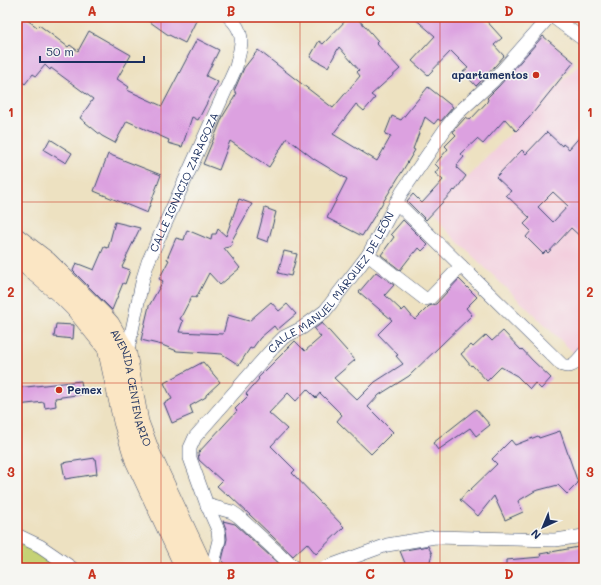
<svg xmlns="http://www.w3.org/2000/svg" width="601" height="585" font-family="Mali,sans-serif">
<rect width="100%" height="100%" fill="#f6f6f2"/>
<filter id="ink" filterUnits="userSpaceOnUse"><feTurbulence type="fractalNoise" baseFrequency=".025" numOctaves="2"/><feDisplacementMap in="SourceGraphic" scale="8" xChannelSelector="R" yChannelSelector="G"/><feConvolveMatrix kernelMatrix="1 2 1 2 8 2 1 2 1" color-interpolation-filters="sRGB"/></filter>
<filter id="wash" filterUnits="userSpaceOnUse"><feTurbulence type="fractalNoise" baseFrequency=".012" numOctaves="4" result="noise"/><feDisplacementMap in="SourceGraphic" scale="16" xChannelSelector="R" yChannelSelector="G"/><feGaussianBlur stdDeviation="0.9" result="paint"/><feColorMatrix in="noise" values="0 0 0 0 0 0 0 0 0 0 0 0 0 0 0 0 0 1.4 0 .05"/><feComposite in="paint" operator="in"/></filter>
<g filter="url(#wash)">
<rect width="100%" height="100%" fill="#ede1c1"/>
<path fill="#f3cfde" d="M584,59V344L575,354L430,215Z"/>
<path fill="#c5d274" stroke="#708069" d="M17,544C33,547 49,558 62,568H17Z"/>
<g id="blocks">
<path fill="#dca1e0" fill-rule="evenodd" d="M17,17H23L37,27L39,25L68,47L70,45L78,51L89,31L131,55L117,79L129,87L127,90L162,106L197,39L219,50L206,76L218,82L198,120L192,117L182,147L168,143L169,140L127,121L115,143L102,136L80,118L93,99L51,68L50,70L45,65L36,76L33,74L25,84L17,78Z
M143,17H198L185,43L167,34Z
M349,17H355L365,26L378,41L376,43L400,69L371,95L375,98L364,111L356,104L333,134L377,161L391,136L385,134L392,116L401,120L428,87L453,107L441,121L438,119L434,124L425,117L413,149L415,150L403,170L362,236L327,218L347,179L314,159L287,138L269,167L230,141L219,170L203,164L223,116L237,93L234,91L244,68L258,50L333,108L360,76L357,72L359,70L339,47L328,67L310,57L319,41L323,44Z
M413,17H483L502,38L494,45L504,56L487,75L476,86L463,72L468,68L451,51L428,75L412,61L435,36Z
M543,36L574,62L529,118L516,131L505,119L483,144L477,139L461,154L464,157L457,165L458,166L457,168L466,176L455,191L454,190L426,220L407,201L413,194L422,203L443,180L435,173L439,168L435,164L448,149L445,146L456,135L453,132L454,130L466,117L470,120L487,102L488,99L487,98L499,86Z
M547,132L562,146L563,144L569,149L584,132V240L571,228L548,253L546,251L543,254L526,237L531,231L524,224L530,218L506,195L511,191L496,177L522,150L526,154ZM553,192L568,206L553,222L538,207Z
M50,139L72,153L66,163L44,150Z
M108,154L161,175L147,213L94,191Z
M239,199L252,204L231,242L233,244L229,247L224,248L240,268L220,285L209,273L196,298L192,296L180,319L183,321L179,332L223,334L228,315L249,321L271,302L279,311L287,304L296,314L277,330L274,326L260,338L252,349L250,348L239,365L222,354L177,351L162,345L141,340L149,306L163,281L159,279L169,260L167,259L176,238L184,240L187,230L211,240L212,234H216L218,229L226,236Z
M265,208L276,212L268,242L257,238Z
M403,220L428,245L422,251L419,248L415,253L414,252L400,270L381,255L394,237L391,234Z
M115,222L140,228L126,257H127L122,267L130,270L125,284L123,283L112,310L73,271L76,263L94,270L104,247L108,248Z
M284,251L297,254L291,276L278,273Z
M376,272L394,285L385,295L402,311L405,308L415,320L429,306L436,304L459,279L477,297L466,308L472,315L409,376L379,395L368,407L393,432L371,454L337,421L342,415L320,393L316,398L307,389L296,401L288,393L269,413L287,429L271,446L295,470L292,473L344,527L316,554L307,543L293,556L229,495L228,496L217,486L222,481L199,460L198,453L237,411L235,409L248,396L246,394L259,379L258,378L295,341L305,351L321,337L314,329L322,323L355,360L334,378L357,400L375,382L403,364L396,356L398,355L378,334L392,320L359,292Z
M56,324L74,325L73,339L54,337Z
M503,331L521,350L522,349L532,360L551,378L541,389L535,383L530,389L517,376L501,367L487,381L472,365L471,366L461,354L471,345L473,347L486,335L492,341Z
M203,362L220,382L206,395V397L190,406L193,414L172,423L164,403L172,399L164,383Z
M81,381L83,394L55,398L56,406L45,408L44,402L18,405L17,388Z
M476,409L490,425L476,436L470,428L438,450L433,443Z
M560,431L578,483L567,494L558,485L535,491L518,501L523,512L505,520L494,496L478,516L460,500L468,490L469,491L497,464L492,459L511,440L515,445L538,436L539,438Z
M95,458L97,474L65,479L62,463Z
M223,521L235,524L282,567L229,568L222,560L227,539L226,529Z
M428,546L432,554L428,568H407L400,551Z
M584,546V568H506V560L541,557L540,554Z"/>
</g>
</g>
<g filter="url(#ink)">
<use href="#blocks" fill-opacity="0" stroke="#3a4a6d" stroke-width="1"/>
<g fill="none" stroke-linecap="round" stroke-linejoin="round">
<defs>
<g id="minor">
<path d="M553,17L584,40"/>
<path d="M396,202L562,365C573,369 577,361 584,353"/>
<path d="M368,255L425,299L430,298L461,266"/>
<path id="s1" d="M127,354L143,278L148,262L236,67C241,45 247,34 229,17"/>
<path d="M207,505L232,512L238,516L289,563L296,568"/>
<path d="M17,535L40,546L72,568"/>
<path id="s2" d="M212,568L219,540L218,530L207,505L190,458V448L195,437L273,348L284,337L302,328L325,311L368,255L402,192L448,125L457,114L493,81L549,17"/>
<path d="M324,568L387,545L435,537L555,540L584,536"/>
</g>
<g id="secondary">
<path id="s3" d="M17,238L47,261L102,315L110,324L118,338L127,354L139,422L151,454L204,568"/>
<path d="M17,257L64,297L75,308L107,348L123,422L135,461L185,568"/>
</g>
</defs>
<use href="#minor" stroke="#3a4a6d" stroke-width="14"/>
<use href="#secondary" stroke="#3a4a6d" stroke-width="20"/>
<use href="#minor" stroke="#fff" stroke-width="13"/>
<use href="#secondary" stroke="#fbe6c4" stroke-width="19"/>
</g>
</g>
<path fill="none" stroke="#c8321e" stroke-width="1" stroke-opacity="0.55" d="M161,17V568M300,17V568M440,17V568M17,202H584M17,383H584"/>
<g fill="#c8321e" stroke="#f6f6f2" stroke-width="1.5">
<circle cx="536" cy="75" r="4"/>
<circle cx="59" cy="390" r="4"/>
</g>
<g text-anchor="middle" stroke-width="3" stroke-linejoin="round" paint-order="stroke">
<g font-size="11" font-weight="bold" fill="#1b2f5e" stroke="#f6f6f2" text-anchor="end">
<text x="528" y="79">apartamentos</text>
<text x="67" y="394" text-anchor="start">Pemex</text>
</g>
<g font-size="11" fill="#1b2f5e" stroke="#f6f6f2">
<text dy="4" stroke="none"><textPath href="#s1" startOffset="182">CALLE IGNACIO ZARAGOZA</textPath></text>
<text dy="4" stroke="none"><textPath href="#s2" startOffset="346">CALLE MANUEL MÁRQUEZ DE LEÓN</textPath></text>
<text dy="4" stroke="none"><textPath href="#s3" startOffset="195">AVENIDA CENTENARIO</textPath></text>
</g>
</g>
<rect width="601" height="585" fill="none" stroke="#f6f6f2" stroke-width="44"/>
<g transform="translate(543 527) rotate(224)" stroke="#f6f6f2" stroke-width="3" paint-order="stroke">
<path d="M0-3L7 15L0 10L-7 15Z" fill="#1b2f5e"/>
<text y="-6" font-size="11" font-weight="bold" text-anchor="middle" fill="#1b2f5e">N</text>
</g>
<path d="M40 56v6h104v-6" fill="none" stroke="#1b2f5e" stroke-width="2"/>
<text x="46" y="56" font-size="12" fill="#1b2f5e" stroke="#f6f6f2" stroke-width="3" paint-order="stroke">50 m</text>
<rect x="22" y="22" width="557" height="541" fill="none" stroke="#c8321e" stroke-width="1.5"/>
<g font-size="13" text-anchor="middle" font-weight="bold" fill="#c8321e">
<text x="92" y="16">A</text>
<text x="231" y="16">B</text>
<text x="370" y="16">C</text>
<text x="509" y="16">D</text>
<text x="11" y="117">1</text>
<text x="590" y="117">1</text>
<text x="11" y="297">2</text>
<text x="590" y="297">2</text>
<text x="11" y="477">3</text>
<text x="590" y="477">3</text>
<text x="92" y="579">A</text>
<text x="231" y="579">B</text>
<text x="370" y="579">C</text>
<text x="509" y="579">D</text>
</g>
</svg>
